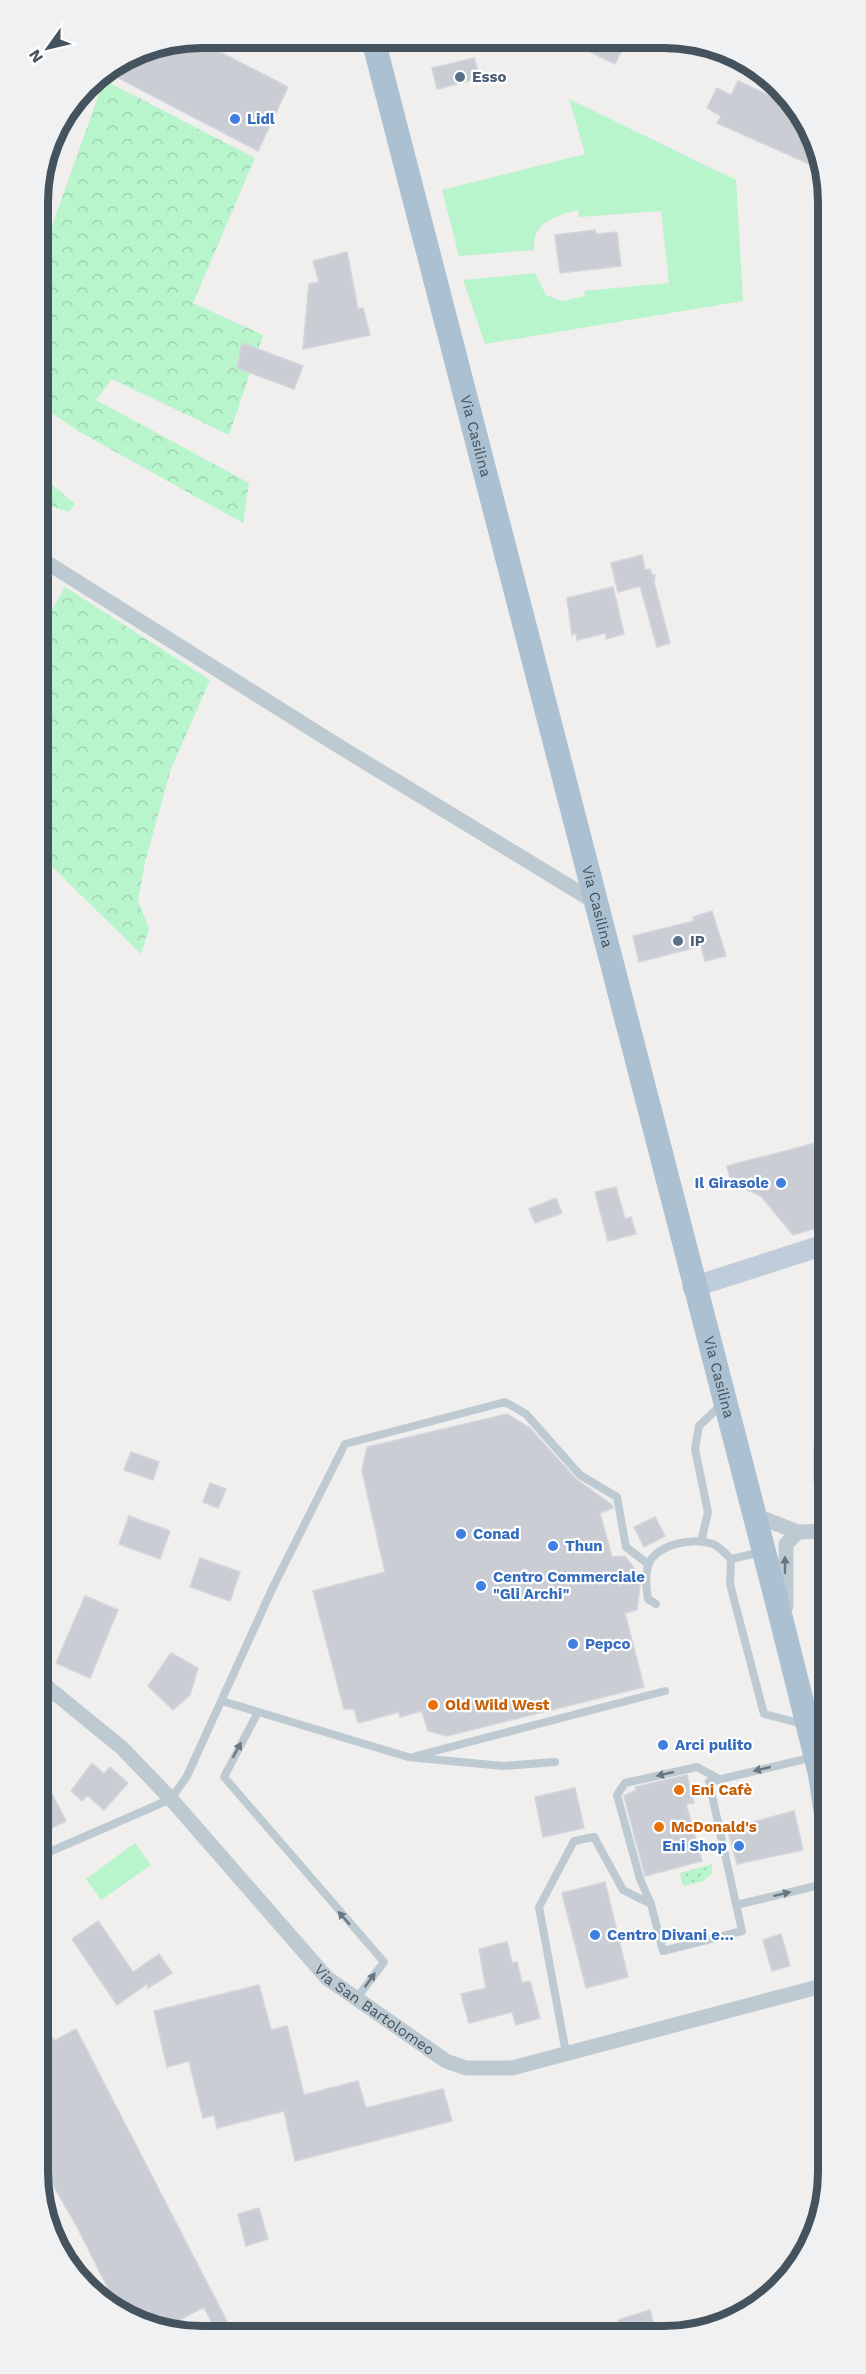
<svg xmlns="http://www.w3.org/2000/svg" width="866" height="2374" font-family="'Work Sans',sans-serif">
<defs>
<pattern id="forest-crowns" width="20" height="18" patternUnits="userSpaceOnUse" patternTransform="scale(1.5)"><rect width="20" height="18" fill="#b8f4cc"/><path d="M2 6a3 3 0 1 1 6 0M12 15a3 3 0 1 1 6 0" fill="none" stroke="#9fd3b2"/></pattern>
<pattern id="park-dots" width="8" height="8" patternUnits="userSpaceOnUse" patternTransform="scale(1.5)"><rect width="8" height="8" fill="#b8f4cc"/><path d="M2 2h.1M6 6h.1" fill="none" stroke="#9fd3b2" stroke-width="1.8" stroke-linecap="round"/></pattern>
</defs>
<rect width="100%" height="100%" fill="#f1eeee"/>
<path fill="url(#forest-crowns)" d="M104,80L255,158L193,303L263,335L229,435L112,379L96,400L249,483L243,523L78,431L43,407L38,428V265Z
M38,473L75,504L69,512L38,502Z
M65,587L210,680L171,769L145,862L138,901L149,928L141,954L39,854V633Z"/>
<path fill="url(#park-dots)" d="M712,1864V1873L703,1881L683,1886L680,1873Z"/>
<path fill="#b8f4cc" d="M569,99L736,180L743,301L485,344L463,280L535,273L546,295L562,301L585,296L584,291L669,283L661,211L579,217L578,210C555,216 532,222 534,250L459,256L442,190L585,154Z
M135,1843L151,1865L101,1900L86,1879Z"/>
<path fill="#caced4" stroke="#d2d5db" stroke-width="1.5" d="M195,39L288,87L258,151L105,71L139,50Z
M566,40H627L615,64Z
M474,58L480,78L437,89L432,68Z
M738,81L792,106L825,171L717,123L721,116L707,108L717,88L731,95Z
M595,230L596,234L617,232L621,266L560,273L555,235Z
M347,252L358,309L363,308L370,335L303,349L309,284L319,282L313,261Z
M242,343L303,366L294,389L237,368Z
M642,555L645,570L650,569L652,575H655L654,582L670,643L657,647L640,586L618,592L611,563Z
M613,587L624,634L606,639V633L577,640L576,633L572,635L567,598Z
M712,911L726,956L705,961L701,946L639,962L633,936L694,921L693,917Z
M827,1140V1225L793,1235L761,1196L741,1187L730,1178L727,1166Z
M616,1187L625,1219L631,1217L636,1234L608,1241L595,1192Z
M556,1198L562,1213L535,1223L529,1209Z
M507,1414L530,1428L576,1479L612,1505L613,1508L600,1513L612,1557L625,1556L637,1572L640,1585L637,1610L625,1613L644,1687L447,1736L428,1731L422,1711L400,1717L399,1712L358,1723L354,1709H344L313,1591L385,1572L362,1471L367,1447Z
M814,1447H827V1482H814Z
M131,1452L159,1462L153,1480L124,1470Z
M210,1483L226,1489L218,1508L203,1502Z
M129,1516L170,1531L160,1559L119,1544Z
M655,1517L665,1536L644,1547L634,1527Z
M200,1558L240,1572L230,1601L190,1587Z
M85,1596L118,1610L90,1678L56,1663Z
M171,1653L198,1668L190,1695L173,1710L148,1686Z
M92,1763L104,1774L110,1767L128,1783L104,1810L87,1795L82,1801L71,1791Z
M40,1771L66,1821L40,1834Z
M687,1775L694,1803L686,1804L702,1861L645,1876L624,1796L636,1790L635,1787Z
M575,1788L584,1828L543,1837L535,1797Z
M794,1811L803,1850L737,1864L728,1832L742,1829L741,1825Z
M605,1882L628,1977L586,1988L562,1893Z
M98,1921L133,1972L159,1954L172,1973L148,1988L147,1984L117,2005L72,1939Z
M781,1934L790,1966L772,1971L763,1940Z
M507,1942L512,1963L517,1962L522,1983L530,1981L540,2018L516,2025L512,2012L469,2023L461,1994L486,1988L479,1949Z
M259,1985L271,2030L287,2026L304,2095L358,2081L366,2108L443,2089L452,2121L295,2161L284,2111L217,2128L214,2115L203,2118L189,2061L167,2067L154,2011Z
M40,2016L54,2041L76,2029L233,2333H217L204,2307L162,2329L116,2304L76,2225L41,2164Z
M259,2208L268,2239L246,2246L238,2214Z
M650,2310L656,2333H622L618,2320Z"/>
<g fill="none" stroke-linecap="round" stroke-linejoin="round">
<path stroke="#bdcad2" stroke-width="8" d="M701,1542L708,1512L695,1449L699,1426L721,1405
M731,1559L730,1584L764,1714L803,1724
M656,1604L648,1599C646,1588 645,1577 648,1566C655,1544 693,1537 713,1544C720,1547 726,1554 731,1559L762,1552
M222,1701L408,1757L503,1766L555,1762
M258,1712L224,1777L384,1962L356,1999
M416,1756L665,1691
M40,1856L171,1799L187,1776L273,1587L345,1444L505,1402L526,1414L580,1475L617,1497L626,1547L648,1564
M651,1904L640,1879L617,1795L625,1783L697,1767L719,1779
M736,1905L828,1883
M566,2053L539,1907L574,1841L594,1837L623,1890L651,1904L663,1951L742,1931L709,1782L814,1757"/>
<g stroke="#bdcad2" stroke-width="15">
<path d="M38,557L337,745L595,902"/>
<path d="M754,1515L798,1532L827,1531"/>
<path d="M786,1606V1544L798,1532"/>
<path id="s1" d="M40,1681L122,1748L171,1799L327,1978L446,2061L466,2068H512L818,1987L828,1988"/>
</g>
<path stroke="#bfcdda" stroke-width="21" d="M693,1287L827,1244"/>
<path stroke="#abc0d1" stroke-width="24" id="s2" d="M373,39L777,1602L820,1774L828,1828"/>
</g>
<defs><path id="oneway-solid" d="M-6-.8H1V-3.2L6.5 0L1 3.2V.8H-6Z" transform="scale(1.5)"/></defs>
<g fill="#687781">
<use href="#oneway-solid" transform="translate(785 1565) rotate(-90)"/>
<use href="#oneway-solid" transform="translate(237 1750) rotate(-61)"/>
<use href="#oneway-solid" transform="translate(762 1769) rotate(167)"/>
<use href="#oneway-solid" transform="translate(665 1774) rotate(167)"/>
<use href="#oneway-solid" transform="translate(782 1894) rotate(-14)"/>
<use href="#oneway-solid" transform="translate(344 1918) rotate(-131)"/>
<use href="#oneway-solid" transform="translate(370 1980) rotate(-54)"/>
</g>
<g fill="#5c6f8a" stroke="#fff" stroke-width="2">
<circle cx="460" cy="77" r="6"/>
<circle cx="678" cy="941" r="6"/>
</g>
<g fill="#3f7fe0" stroke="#fff" stroke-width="2">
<circle cx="235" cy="119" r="6"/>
<circle cx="781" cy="1183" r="6"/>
<circle cx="461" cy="1534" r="6"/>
<circle cx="553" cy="1546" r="6"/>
<circle cx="481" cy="1586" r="6"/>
<circle cx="573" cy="1644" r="6"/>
<circle cx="663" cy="1745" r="6"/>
<circle cx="739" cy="1846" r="6"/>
<circle cx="595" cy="1935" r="6"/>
</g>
<g fill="#e8710a" stroke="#fff" stroke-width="2">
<circle cx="433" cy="1705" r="6"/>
<circle cx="679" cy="1790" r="6"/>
<circle cx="659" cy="1827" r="6"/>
</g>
<g text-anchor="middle" stroke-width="4.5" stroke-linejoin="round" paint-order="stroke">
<g font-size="15" font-weight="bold" fill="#4e5e75" stroke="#fff" text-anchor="start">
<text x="472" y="82">Esso</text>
<text x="690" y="946">IP</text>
</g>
<g font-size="15" font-weight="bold" fill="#366cbe" stroke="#fff" text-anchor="start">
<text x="247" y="124">Lidl</text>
<text x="769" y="1188" text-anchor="end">Il Girasole</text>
<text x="473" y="1539">Conad</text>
<text x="565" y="1551">Thun</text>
<text x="493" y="1582">Centro Commerciale<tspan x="493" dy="17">"Gli Archi"</tspan></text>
<text x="585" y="1649">Pepco</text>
<text x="675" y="1750">Arci pulito</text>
<text x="727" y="1851" text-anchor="end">Eni Shop</text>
<text x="607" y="1940">Centro Divani e…</text>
</g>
<g font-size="15" fill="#44535e" stroke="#fff">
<text dy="5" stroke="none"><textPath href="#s2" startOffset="410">Via Casilina</textPath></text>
<text dy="5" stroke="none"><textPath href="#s2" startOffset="896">Via Casilina</textPath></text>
<text dy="5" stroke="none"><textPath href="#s2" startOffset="1382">Via Casilina</textPath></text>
<text dy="5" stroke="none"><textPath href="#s1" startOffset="471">Via San Bartolomeo</textPath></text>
</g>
<g font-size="15" font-weight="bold" fill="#c56008" stroke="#fff" text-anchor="start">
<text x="445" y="1710">Old Wild West</text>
<text x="691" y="1795">Eni Cafè</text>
<text x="671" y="1832">McDonald's</text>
</g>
</g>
<path d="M0 0H866V2374H0ZM202 48H664A154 154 0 0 1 818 202V2172A154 154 0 0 1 664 2326H202A154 154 0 0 1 48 2172V202A154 154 0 0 1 202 48Z" fill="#f0f1f2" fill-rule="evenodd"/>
<path fill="none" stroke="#44535e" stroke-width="8" d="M202 48H664A154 154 0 0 1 818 202V2172A154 154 0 0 1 664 2326H202A154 154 0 0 1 48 2172V202A154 154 0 0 1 202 48Z"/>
<g transform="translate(48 48) rotate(236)" stroke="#ffffff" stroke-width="4.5" paint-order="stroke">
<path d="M0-4.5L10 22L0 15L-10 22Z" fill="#44535e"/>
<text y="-9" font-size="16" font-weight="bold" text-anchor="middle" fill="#44535e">N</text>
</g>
</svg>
